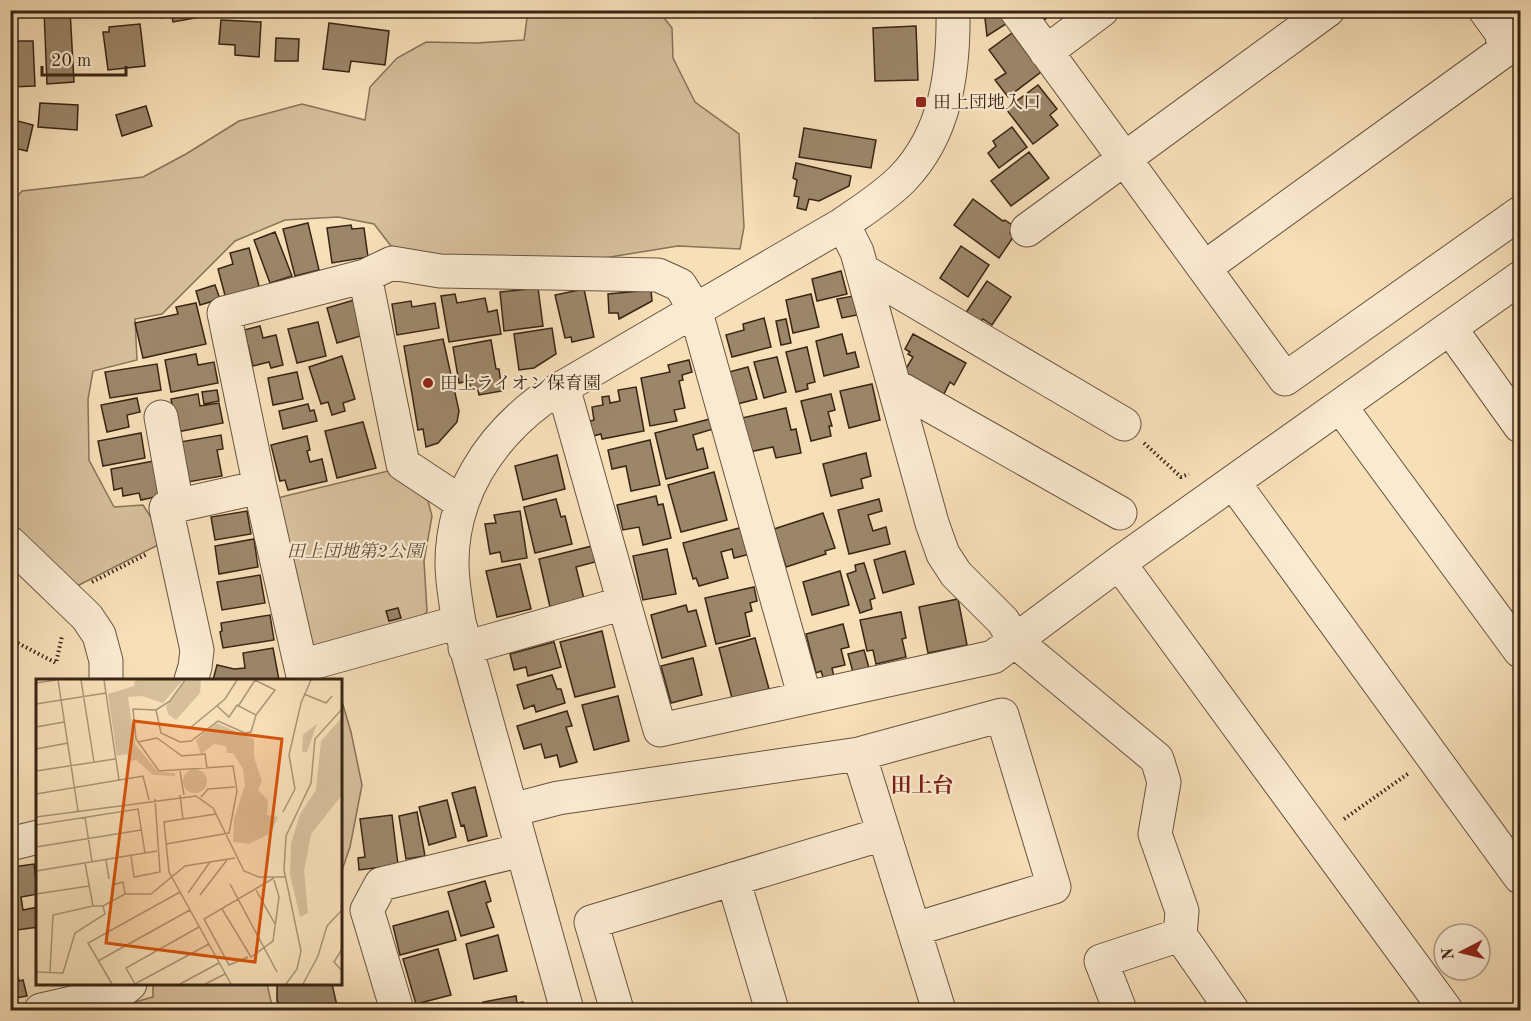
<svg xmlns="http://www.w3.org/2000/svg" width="1531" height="1021" font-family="'Old Standard TT','Noto Serif JP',serif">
<rect width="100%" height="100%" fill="#f7dfb8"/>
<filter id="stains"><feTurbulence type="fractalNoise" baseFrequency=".00333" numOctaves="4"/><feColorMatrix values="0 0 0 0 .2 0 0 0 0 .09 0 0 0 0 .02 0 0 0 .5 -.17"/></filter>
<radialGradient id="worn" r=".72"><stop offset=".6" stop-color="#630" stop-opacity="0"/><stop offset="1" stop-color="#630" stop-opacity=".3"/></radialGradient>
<path fill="#d7bf9c" stroke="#887258" stroke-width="1.5" d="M658,10L672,28L673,58L695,102L739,134L744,227L740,249L678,246L579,262L450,259L391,246L374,224L338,217L285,220L235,241L162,314L135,319L137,360L93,371L88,399L89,460L114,507L143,505L166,541L77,586L11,524L10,204L22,191L143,177L186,154L239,121L302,104L365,120L370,87L397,58L426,42L476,43L524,40L528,11Z
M392,470L428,501L432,516L424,561L427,611L421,621L318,649L302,637L273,499Z
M341,698L351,732L362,785L350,847L341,873Z
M153,984H267L273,1010H107L153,997Z"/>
<path fill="#9c866a" stroke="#392515" stroke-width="1.5" d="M44,10H70L74,82L47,84Z
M158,10H200L201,17L173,22L172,16L160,18Z
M984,10H1002L1009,22L987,36Z
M1033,10H1056L1042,22Z
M221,20L261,22L259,57L235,55V45L219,44Z
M329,23L389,31L385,65L351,61L349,72L323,69Z
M140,24L145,66L108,70L103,32H109V27Z
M916,26L918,80L875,81L873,28Z
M1012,33L1041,72L1008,97L995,80L1006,73L989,50Z
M276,38L299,39L298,61H275Z
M10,41H33L35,86L10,87Z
M1038,85L1057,109L1050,115L1058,125L1033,144L1006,109Z
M40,103L78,105L77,130L38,127Z
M146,106L152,126L122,136L116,115Z
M10,119L33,125L27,151L10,147Z
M1012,127L1027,147L999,168L988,153L996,146L993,141Z
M804,128L876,140L871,168L799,157Z
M1029,152L1049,178L1011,206L991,181Z
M796,163L851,176L849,186L819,201L809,199L806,210L797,208L799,197L794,196L797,180L793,178Z
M973,199L1003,221L1005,220L1015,227L1010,233L1014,236L999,258L954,225Z
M308,223L319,270L295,276L283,229Z
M351,225L352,229L364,228L368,257L332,263L327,228Z
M275,232L292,276L270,283L254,240Z
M961,246L989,265L968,297L940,278Z
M249,248L260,290L226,299L218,269L233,264L230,253Z
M841,271L847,294L817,301L812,279Z
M987,281L1011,297L992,325L983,319L979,324L965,314Z
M215,285L220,299L200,305L196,291Z
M538,288L543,326L504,331L500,292Z
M584,289L594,337L572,342L571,337L565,338L555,295Z
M651,290L652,301L619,319L618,313H609L608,294Z
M455,294L457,303L485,298L488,312L497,310L501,334L449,342L441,296Z
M811,294L819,327L793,333L786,300Z
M853,296L857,315L842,318L837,299Z
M354,300L364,335L337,343L327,308Z
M411,301L412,307L435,303L439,328L397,335L392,304Z
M196,303L206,344L143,358L135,323L178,314L176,307Z
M764,318L771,347L732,357L726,335L744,330L743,324Z
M786,319L791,343L781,345L776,321Z
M318,322L326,356L297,363L288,329Z
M260,326L263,338L276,335L283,365L271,368L269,362L253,366L244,330Z
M552,328L556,354L534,368L519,370L514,334Z
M842,334L847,354L855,352L859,367L824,376L816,341Z
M913,334L966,363L954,385L950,382L944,394L904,372L913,357L908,354L910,352L905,349Z
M443,339L459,411L457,422L438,443L426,447L423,429L418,430L404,346Z
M491,340L496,369H499L502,391L479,395L478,390H471L469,381L459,383L453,347Z
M807,347L815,382L807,384L808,389L796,392L786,352Z
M196,354L198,365L214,362L218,383L171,392L165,360Z
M342,356L355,399L343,403L345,411L332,415L328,402L321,404L309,367Z
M777,357L786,392L764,398L754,362Z
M689,360L692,372L682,375L683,380L679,381L685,408L674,410L677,421L650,426L641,378L670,372L668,365Z
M157,364L161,390L110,398L105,372Z
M748,367L757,399L737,404L729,372Z
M297,372L303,399L273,405L268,378Z
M872,384L880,420L849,428L840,391Z
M636,387L644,431L602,439L601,434L593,436L590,421L594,420L592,407L603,405L602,397L609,396L610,403L620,401L618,390Z
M217,390L219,401L204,404L202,392Z
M198,394L200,406L219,403L223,423L177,432L171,399Z
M831,394L835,410L828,412L832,426H829L831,436L811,441L801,401Z
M137,398L140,412L127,415L129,427L107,432L101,405Z
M308,404L310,411L314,410L317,421L283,429L279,411Z
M786,408L791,430L796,429L801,453L776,458L773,447L749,452L742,418Z
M710,419L713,429L693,435L697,450L703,448L708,468L666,479L655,433Z
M363,422L376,468L337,478L325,431Z
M141,433L145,458L103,466L98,441Z
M221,435L223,449L217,450L222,476L188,482L180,442Z
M307,436L310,450L307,451L310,462L322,459L327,481L288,490L285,480L280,481L271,445Z
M650,440L660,485L631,491L626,466L612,469L608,450Z
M866,453L871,476L861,479L863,488L831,496L823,464Z
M557,455L565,489L523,500L515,466Z
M154,461L160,496L141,500L139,493L123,496L122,488L114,490L111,469Z
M714,472L727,520L681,532L668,485Z
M656,496L658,505L663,504L671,538L643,545L639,527L623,530L617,505Z
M556,499L561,517L565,516L572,544L535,553L524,507Z
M879,499L882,511L868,515L873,531L886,527L890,544L849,554L838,510Z
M247,511L251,534L215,540L211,517Z
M520,511L527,558L502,562L500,552L490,554L485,524L496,523L494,515Z
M823,513L835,548L825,551L826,554L786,567L774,529Z
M743,527L750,554L734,558L732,549L721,552L728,578L699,586L696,578L693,579L683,543Z
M254,539L258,567L219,574L215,546Z
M592,546L595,562L576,567L584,599L550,607L539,559Z
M667,549L676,594L643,600L633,556Z
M905,551L914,584L883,593L874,560Z
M864,563L875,598L870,600L872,609L860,613L847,574L856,571L855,565Z
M520,564L531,609L497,617L486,571Z
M840,571L849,605L812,615L803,582Z
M260,575L265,603L222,610L217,582Z
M754,587L757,601L750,603L752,611L745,613L750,636L716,644L705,598Z
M958,599L967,645L928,653L919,607Z
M686,605L688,612L696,610L706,646L662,658L651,615Z
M398,608L401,618L389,621L386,611Z
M901,612L906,638L902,639L906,657L876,664L873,650L867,651L860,620Z
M270,615L274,640L223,648L220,632L222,631L221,623Z
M843,624L849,647L841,649L845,665L832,668L834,677L824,680L821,671L816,673L806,634Z
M602,631L615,687L575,697L560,642Z
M755,638L769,689L732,698L719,648Z
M554,642L561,667L528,676L526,667L514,670L510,654Z
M273,648L279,680H213L217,665L234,669L245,668L243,653Z
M864,650L869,668L853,672L848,654Z
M693,658L702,695L671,703L661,666Z
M552,675L557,689H561L565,703L536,712L534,705L524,709L517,685Z
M618,696L629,741L594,750L582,705Z
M567,711L572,726L566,727L577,762L560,767L557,755L545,758L541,744L524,749L517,726Z
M475,787L487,836L468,841L464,825L461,826L452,793Z
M447,800L456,837L429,845L419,807Z
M417,812L425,856L406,859L399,816Z
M392,815L398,865L359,870L358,858L365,857L360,819Z
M34,864L38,894L21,897L23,910L38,907V927L10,931V881L15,880L13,867Z
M485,881L491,901L486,903L494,927L461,936L448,892Z
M448,911L456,940L400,955L393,926Z
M498,935L507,971L474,979L466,944Z
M438,949L451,995L416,1004L403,959Z
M15,964L19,981L23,980L27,996L10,999V965Z
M277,984H332L338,1010H284L277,1001Z
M516,996L517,1003L523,1002L525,1010H484L483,1002Z"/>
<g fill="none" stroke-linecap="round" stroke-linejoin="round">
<defs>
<path id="minor" d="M1016,10L1285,379L1520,213
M1046,52L1102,10
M843,224L857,252L932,523L943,554L956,574L1003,621L1015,641L1157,759L1164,782L1155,834L1182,911L1180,935L1232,1010
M1027,230L1328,10
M1204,268L1505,50L1501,32L1485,10
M862,270L1124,424
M365,276L403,464L462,503
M1450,328L1520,426
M894,385L1120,513
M563,387L660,730L993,657L1119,563L1520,278
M1340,406L1520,651
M161,417L177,506
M1233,482L1520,877
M10,543L87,617L99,635L106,661V680
M1119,563L1446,1010
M465,648L624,603
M301,666L459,622
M191,680L195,667L197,650L166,508L260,487
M304,680L260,487L224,313L365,276L392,263L440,271L658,275L680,285L695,309L805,698
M859,754L939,1010
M512,810L558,798L859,754L1002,715L1054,887L915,929
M10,844L38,837
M733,879L772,1010
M41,1010L120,992L130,984
M397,1010L367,910L381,884L522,850
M567,1010L459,622C456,603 452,583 452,563C452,495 489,439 541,400L843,224C863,210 884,197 902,179C946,134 954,71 953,10
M617,1010L591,922L883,834
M1120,1010L1101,961L1180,935"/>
</defs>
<use href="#minor" stroke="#68543e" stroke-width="35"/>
<path stroke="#392515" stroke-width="4" stroke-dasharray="1.5 3" stroke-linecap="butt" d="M809,10L816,17L923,12
M1144,443L1181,477L1189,474
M92,582L147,554
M10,639L56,663L62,636
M1344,819L1409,773"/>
<use href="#minor" stroke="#faead1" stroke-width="33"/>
</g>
<g fill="#8f2418" stroke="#faead1" stroke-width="2">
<rect x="915" y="96" width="12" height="12" rx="3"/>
<circle cx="428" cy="383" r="6"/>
</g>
<g text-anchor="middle" stroke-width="4.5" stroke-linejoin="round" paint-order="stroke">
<g font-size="18" fill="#392515" stroke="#faead1" text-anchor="start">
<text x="933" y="108">田上団地入口</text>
<text x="440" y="389">田上ライオン保育園</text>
</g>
<g font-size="18" font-style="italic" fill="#604c37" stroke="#faead1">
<text x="355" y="557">田上団地第2公園</text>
</g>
<g font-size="21" font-weight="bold" fill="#7a1f14" stroke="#faead1">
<text x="922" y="792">田上台</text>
</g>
</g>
<g transform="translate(36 679)">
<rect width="306" height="306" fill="#f7dfb8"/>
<path d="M99,1H147L127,24L106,17L92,18L99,65L122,93L139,94V97L117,96L100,81L93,82L91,75L81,77L72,15L98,7ZM150,1H165L164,14L140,41L132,35L130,27ZM306,38L305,117L275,155L268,192L272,234L264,238L254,196L255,165L264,135L280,111L285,62ZM180,44L218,60V78L226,102L222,111L232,121L231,136L242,138L235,154L213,165L197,163L198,140L209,106L207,90L197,74H191L190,67L178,65L165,75L160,61ZM281,45L271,73H266L267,56ZM147 102a12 12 0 1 1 24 0a12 12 0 1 1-24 0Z" fill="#d7bf9c"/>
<path fill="none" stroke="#ab9577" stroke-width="1.5" d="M22,1L42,132M45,1L58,83M68,1L83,101M0,4L20,1M268,15L290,24L296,17M0,25L70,14M203,26L219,1L239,11L220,36M120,31L134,22L149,1M0,48L28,43M154,49L189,20L201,1M102,63L121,59L146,77L169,75L171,89M0,70L32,64M0,92L79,80M144,92L148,116M0,115L107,97L113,121M144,116L147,140M165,118L172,110L199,108M247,133L259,110L253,76L265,24L275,1M180,135L128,143L133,193L195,305M0,138L160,117L177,129L208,192L223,198H249M49,138L56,183M0,146L102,130L109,174M130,165L193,154L201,112L197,87L123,92L100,60L97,30L120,31L125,54L144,63L155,62L182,42L209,54L215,53L220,36L201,26L193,38L181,27M0,168L105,151M95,177L98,198L124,193L119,120M70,181L73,200M0,192L121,172M194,205L241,293M76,206L87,203L89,215M220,211L239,245M152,214L174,183M0,215L53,207M164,216L191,181M57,227H67L89,215H115L149,187L199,179M186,230L215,278L237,262L243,218L238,201M163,248L90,289L99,305L173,265M306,270L298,283L306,292M212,278L193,286L168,240L238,199M62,282L154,231M0,293L27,294L39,254L69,235L67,227M14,293L17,236L57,227L49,184M76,305L52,264L144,213M144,305L183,284M169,305L189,295M250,305L261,290L265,272L248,191L250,157L275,104L279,60L306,30M267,305L282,277L291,247L306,231"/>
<path fill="#d6540d" fill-opacity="0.15" stroke="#d6540d" stroke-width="3" d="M98,42L246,60L219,283L70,264Z"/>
<rect width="306" height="306" fill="none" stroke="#392515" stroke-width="3"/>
</g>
<rect width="1531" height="1021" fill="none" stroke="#f7dfb8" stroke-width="36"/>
<rect x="12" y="12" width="1507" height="997" fill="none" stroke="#392515" stroke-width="3"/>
<rect x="18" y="18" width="1495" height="985" fill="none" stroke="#392515" stroke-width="1.5"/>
<g transform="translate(1462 952) rotate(263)"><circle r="28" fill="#faead1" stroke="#ad9b86" stroke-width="1.5"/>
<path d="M0-4.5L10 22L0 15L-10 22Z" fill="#8f2418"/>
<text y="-9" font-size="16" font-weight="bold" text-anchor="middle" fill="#392515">N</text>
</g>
<path d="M42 66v9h84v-9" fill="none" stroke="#392515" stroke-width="3"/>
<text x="51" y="66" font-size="18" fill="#392515" stroke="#faead1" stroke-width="4.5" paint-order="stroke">20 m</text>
<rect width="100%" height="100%" filter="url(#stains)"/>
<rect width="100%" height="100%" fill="url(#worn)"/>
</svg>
